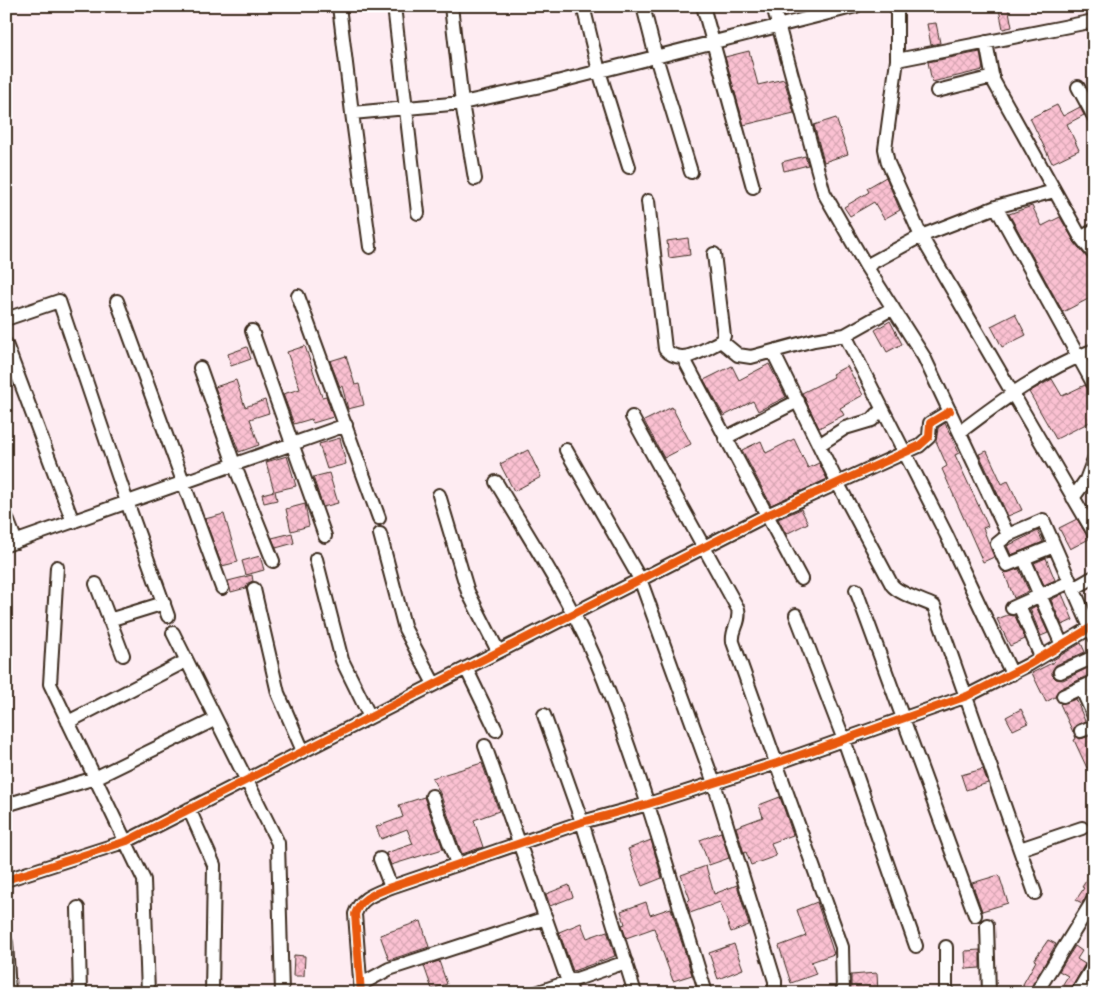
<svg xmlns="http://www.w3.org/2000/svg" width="1100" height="999" font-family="Itim,sans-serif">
<defs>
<pattern id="building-cross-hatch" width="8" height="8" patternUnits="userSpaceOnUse" patternTransform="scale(1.25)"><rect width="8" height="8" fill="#fbc1d2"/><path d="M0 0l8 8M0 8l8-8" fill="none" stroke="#d8a6b4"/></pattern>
</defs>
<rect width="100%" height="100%" fill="#feecf2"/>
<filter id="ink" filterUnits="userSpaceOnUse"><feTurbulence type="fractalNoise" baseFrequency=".02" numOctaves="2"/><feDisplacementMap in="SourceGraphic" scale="10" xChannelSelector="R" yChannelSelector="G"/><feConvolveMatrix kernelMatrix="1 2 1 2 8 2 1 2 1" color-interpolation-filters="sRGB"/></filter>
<g filter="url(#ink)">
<path fill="url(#building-cross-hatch)" stroke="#3b2a1e" d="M1008,6L1012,27L1003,29L999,9Z
M936,23L940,43L931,45L927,24Z
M749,51L758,85L784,79L794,113L744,125L725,57Z
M980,52L983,70L932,82L928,62Z
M1057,105L1063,116L1080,107L1084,115L1067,124L1079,150L1052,163L1030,118Z
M836,118L848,154L824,162L814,125Z
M805,156L808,165L784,171L782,162Z
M886,177L900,210L884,219L874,202L850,216L844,207L869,192L867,188Z
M1032,206L1042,226L1060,217L1075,243L1088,259L1094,262V296L1063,312L1009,214Z
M688,238L690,255L669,258L667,241Z
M1015,314L1026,335L1002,347L991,326Z
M890,321L902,344L887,352L875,330Z
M305,346L322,397L326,396L333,417L313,423L311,419L294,424L283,394L300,389L287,352Z
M247,347L251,359L231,366L228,354Z
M346,356L355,385L359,384L364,405L348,409L342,386L340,387L330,361Z
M769,364L786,397L758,411L753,401L724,416L704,380L732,366L739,380Z
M847,366L863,395L840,408L844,415L819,428L802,393L834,377L832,374Z
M1052,379L1062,396L1085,385L1094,397V420L1056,439L1029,392Z
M236,380L245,407L265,400L269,413L250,419L259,445L239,452L215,387Z
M672,407L691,444L664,458L644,421Z
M945,423L959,453L955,455L988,526L983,528L994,557L983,562L942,469L947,466L936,441L938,428Z
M340,438L346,464L327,469L319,444Z
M794,439L808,468L819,463L827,479L771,505L742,450L761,441L766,453Z
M528,450L541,477L514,491L500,464Z
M987,451L1002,484L1008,481L1022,510L1008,516L979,454Z
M287,456L296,486L275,491L277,500L264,503L262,494L274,491L266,462Z
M329,473L338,503L323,507L313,477Z
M305,504L309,526L291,531L286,509Z
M801,509L808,523L786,534L778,519Z
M224,514L238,562L222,566L205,519Z
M1077,519L1089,539L1070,549L1059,528Z
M1038,531L1043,542L1011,555L1007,546Z
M292,533L294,543L276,548L272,538Z
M260,556L264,570L246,575L242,561Z
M1046,558L1055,580L1044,585L1034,563Z
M1019,569L1029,591L1014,598L1004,572Z
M252,575L253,581L248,583L246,588L231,592L228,581Z
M1062,594L1073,620L1062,625L1051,600Z
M1036,606L1048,633L1041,636L1030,609Z
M1008,615L1015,616L1025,639L1010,646L997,619Z
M1081,643L1085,652L1056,665L1052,671V675L1056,679L1063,680L1088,668L1091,674L1060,689L1055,697L1046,702L1032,673L1054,662L1053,660Z
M1076,699L1085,721L1075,726L1073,732L1060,704Z
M1021,709L1028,723L1013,730L1006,717Z
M1092,735L1094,764L1087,768L1074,740L1076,739L1075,736L1080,739Z
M482,763L499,811L474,820L483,847L462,854L440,793L432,778Z
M983,769L988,783L966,790L961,775Z
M424,797L443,849L391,865L386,853L413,844L407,829L381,839L376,827L403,817L399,805Z
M780,797L793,835L771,843L776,856L751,865L746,852L744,853L736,827L763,817L759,805Z
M721,832L729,858L709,865L700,840Z
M651,840L662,878L642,886L628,849Z
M706,866L714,894L737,885L749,925L731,932L720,902L690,913L687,902L690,899L681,875Z
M1094,869V891L1087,894L1082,903L1076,900L1084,888L1082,887Z
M999,875L1008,903L982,911L972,883Z
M569,885L573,897L550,906L546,894Z
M646,902L650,915L671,908L692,975L673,981L654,928L626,938L622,925L625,924L621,911Z
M817,902L834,954L811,962L816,974L791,983L779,946L806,936L797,910Z
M421,921L429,947L389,960L380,935Z
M581,923L587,938L607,931L615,956L573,971L559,932Z
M1048,940L1056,944L1028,993H1018L1036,961L1034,960Z
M734,944L743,969L718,979L709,953Z
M1075,946L1082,951L1077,959L1085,964L1069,993H1046L1049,987L1058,992L1068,976L1059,971Z
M980,950V968L966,969L965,951Z
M294,955L305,956L304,976H293Z
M439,961L447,984L432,989L424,966Z
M877,973L878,993H851V975Z"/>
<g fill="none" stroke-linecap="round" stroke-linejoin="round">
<defs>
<path id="street" d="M339,6L352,113
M394,6L418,213
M451,6L462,103L475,179
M583,6L599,71L629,167
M643,6L656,57L691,172
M703,6L753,187
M773,6L824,193L866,266L924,357L1008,535L1043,520L1094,636
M897,6V60L1094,21
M986,42L993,80L1081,238L1094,254
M897,60L885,149L888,163L921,236L1094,533
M1078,87L1094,117
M937,91L993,77
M648,201L665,349C681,367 703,350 721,341L724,336L714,254
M996,207L1094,385
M1081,238L1094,230
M370,247L352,113L462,103L541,86L856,6
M866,266L921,236L996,207L1054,191
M298,296L379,518
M117,301L222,588
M6,319L59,301L127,502L168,616
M252,331L325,536
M845,335L946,534L1012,674
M721,341L738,355L751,357L814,340L845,335L893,308
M6,344L73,522
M773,352L837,482L892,585C899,594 922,600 934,606L1035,893
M684,359L801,579
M200,368L234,464L273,561
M632,417L738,609C741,624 731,629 733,642L842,947L843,993
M960,432C1002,400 1044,369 1094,350
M725,438L798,401
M819,445L845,428L872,420L882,409
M566,450L640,579L714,783L775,981V993
M496,482C534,546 577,610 604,680C644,782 673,888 706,993
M439,495L468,592L498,651
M1073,498L1086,480L1094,459
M6,516L16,542
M380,534L405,629L434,684
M1008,535L997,544L1007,565L1054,546
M6,545L346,425
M316,559L342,660L370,717
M1024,559L1062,645
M57,567L50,684L144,880L148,993
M96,584L123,655
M254,589L278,693L303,751
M1073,589L1094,577
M856,590L975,915
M1019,605L1041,657
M1012,608L1070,582
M796,615L844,740L916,946
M109,620L164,603
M173,633L278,843L282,993
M466,668L496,730
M1060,672L1094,657
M1081,688L1094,716
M1063,696L1094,682
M544,715L582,822L635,993
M68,722L186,661
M1081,731L1094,726
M485,746L572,993
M432,796L457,864
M6,805L95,778L216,719
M189,809L214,865L212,993
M1020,849L1082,828
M380,859L391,887
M6,880L127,841L765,516L919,446L929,437L930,423L950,411
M78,908L80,993
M987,925L989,993
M6,942L9,993
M946,947V993
M361,989L365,982L389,969L546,918
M361,993L355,914C361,897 375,894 391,887L582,822L648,804L777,763L967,696L1028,665L1090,628
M536,993L626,962
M1036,993L1094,899
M1077,993L1094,965"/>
</defs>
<use href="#street" stroke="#3b2a1e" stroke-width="16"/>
<use href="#street" stroke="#fff" stroke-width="12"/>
<defs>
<path id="cycleway" d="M6,880L127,841L765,516L919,446L929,437L930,423L950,411
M361,993L355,914C361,897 375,894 391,887L582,822L648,804L777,763L967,696L1028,665L1090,628"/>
</defs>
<use href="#cycleway" stroke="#fff" stroke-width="11"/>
<use href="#cycleway" stroke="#e8590c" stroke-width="8"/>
</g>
</g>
<rect width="1100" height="999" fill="none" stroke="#fff" stroke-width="25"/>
<rect x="12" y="12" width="1075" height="974" fill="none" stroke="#3b2a1e" stroke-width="2" filter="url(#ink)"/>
</svg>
